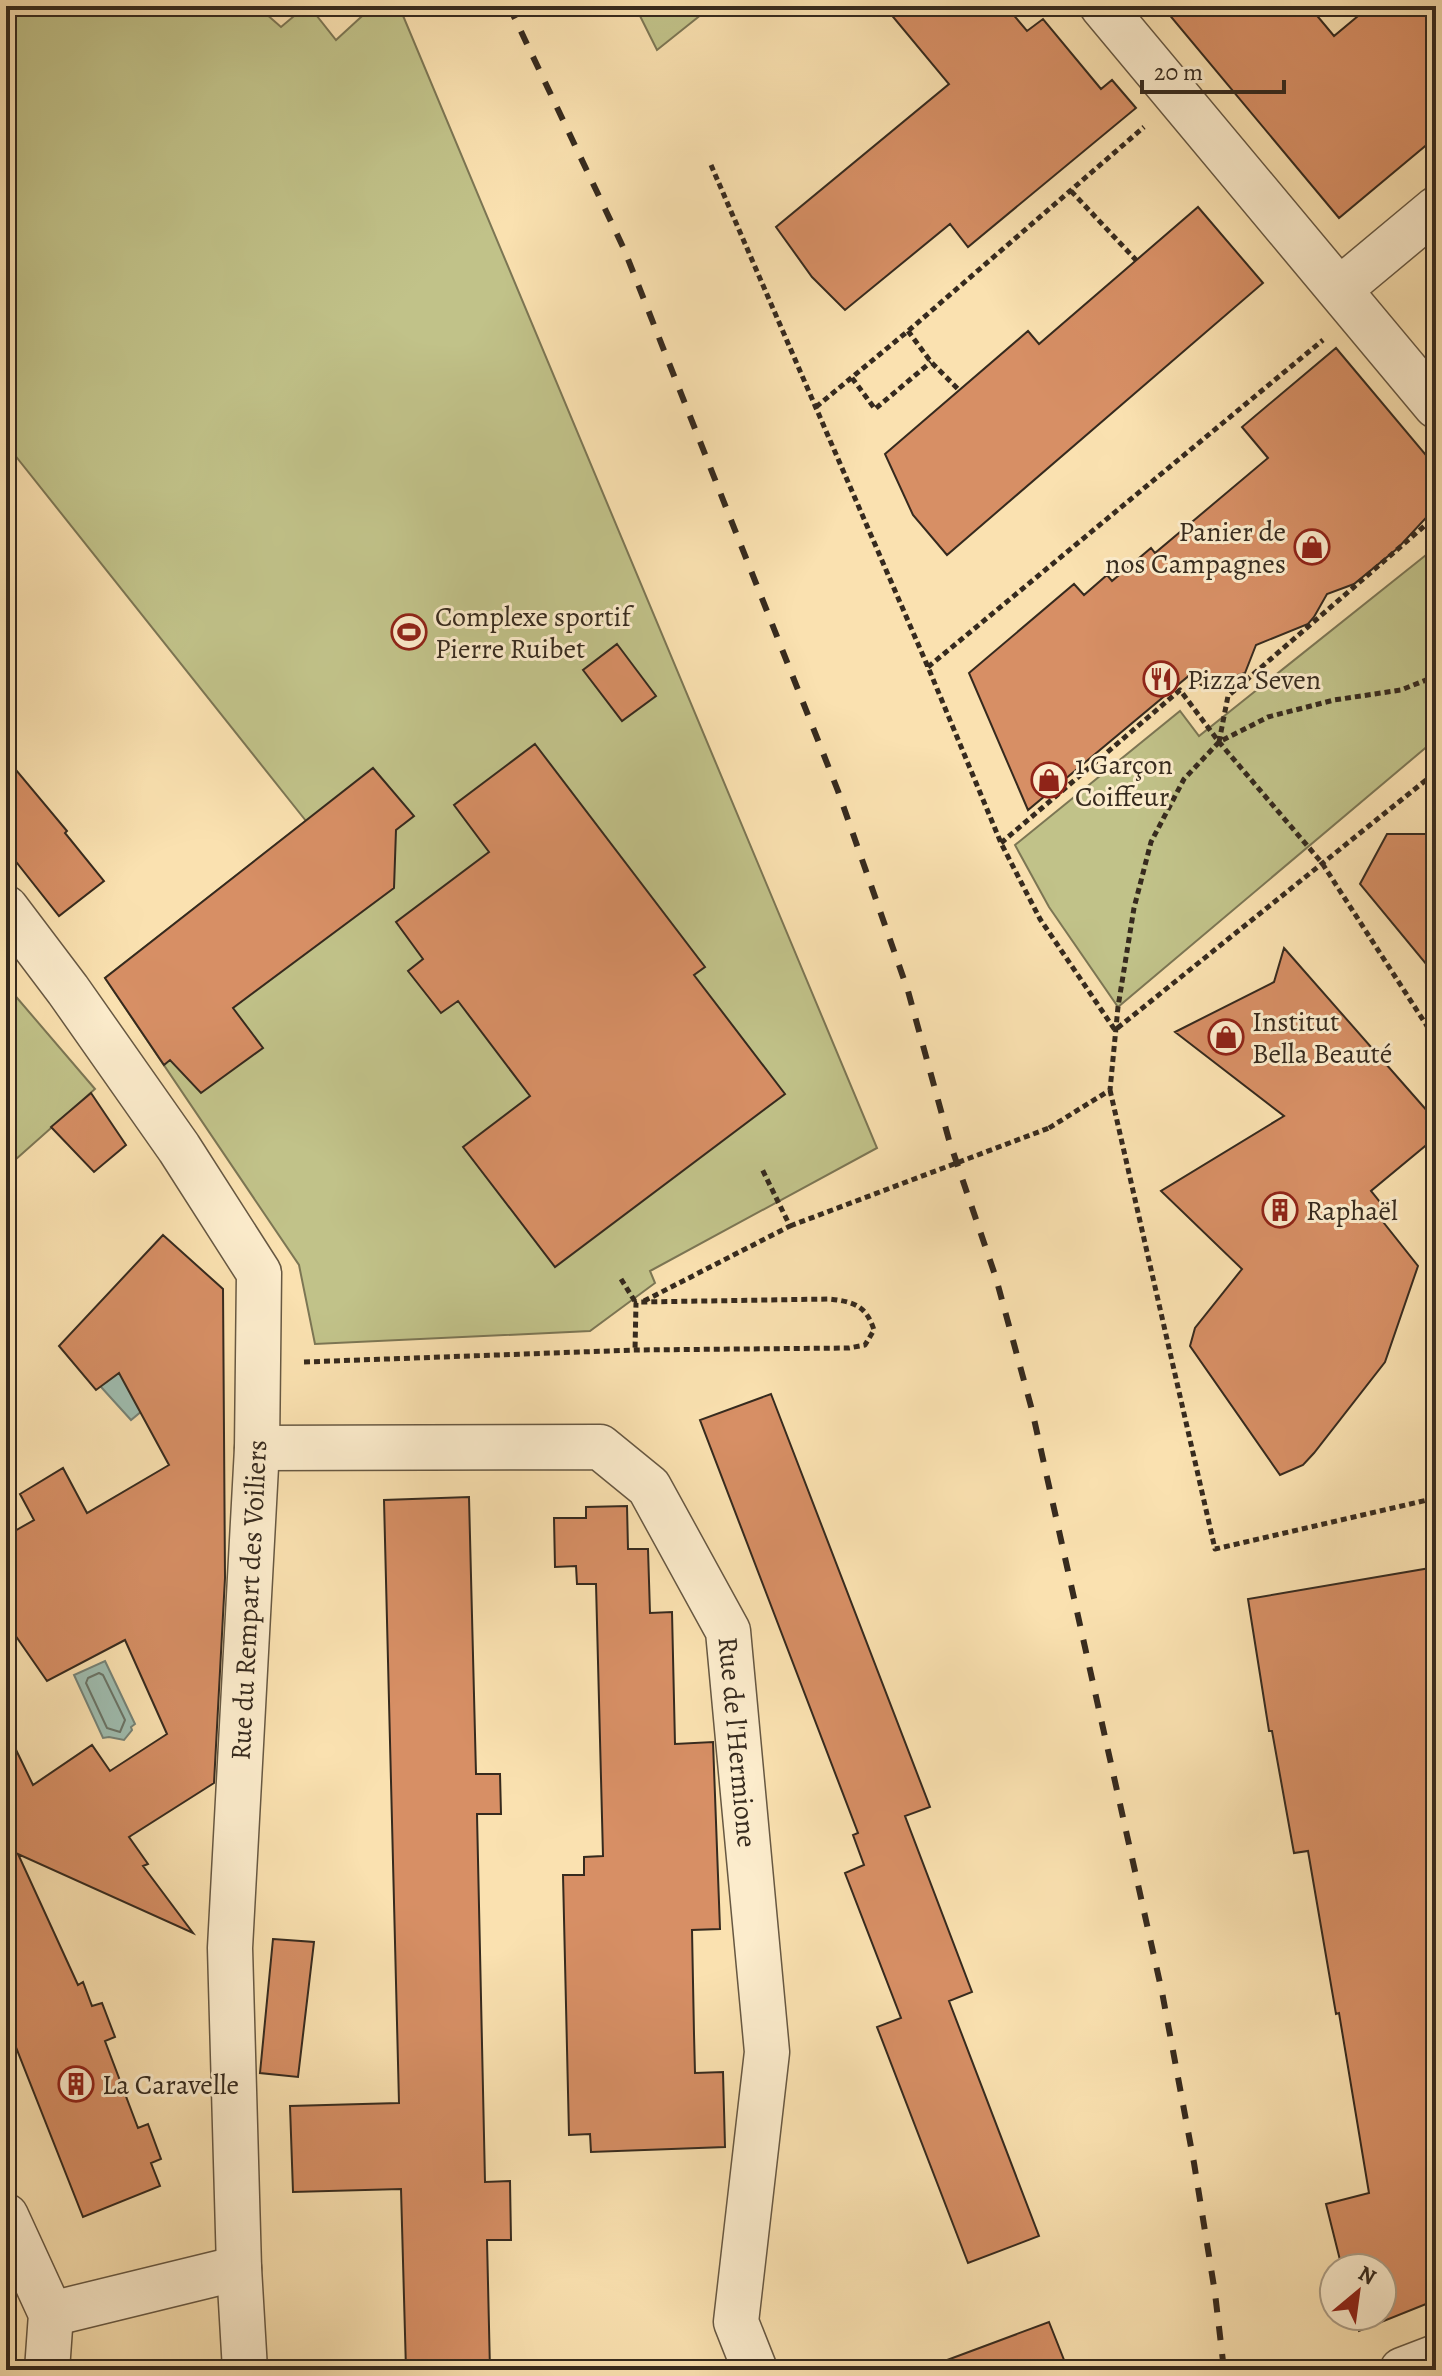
<svg xmlns="http://www.w3.org/2000/svg" width="1442" height="2376" font-family="Alegreya,serif">
<rect width="100%" height="100%" fill="#fae1b0"/>
<filter id="stains"><feTurbulence type="fractalNoise" baseFrequency=".0025" numOctaves="4"/><feColorMatrix values="0 0 0 0 .2 0 0 0 0 .09 0 0 0 0 .02 0 0 0 .5 -.17"/></filter>
<radialGradient id="worn" r=".72"><stop offset=".6" stop-color="#630" stop-opacity="0"/><stop offset="1" stop-color="#630" stop-opacity=".3"/></radialGradient>
<path fill="#c1c289" stroke="#7c7654" stroke-width="2" d="M6,6H257L281,27L306,6H309L336,40L373,6H399L877,1148L650,1271L655,1283L590,1331L315,1344L299,1265L105,978L306,821L6,444Z
M635,6H712L657,50Z
M1436,547V739L1118,1007L1049,907L1015,845L1180,711L1199,736Z
M6,985L95,1089L6,1168Z"/>
<path fill="#9fbdb0" stroke="#758276" stroke-width="2" d="M115,1357L154,1401L131,1420L92,1377Z
M105,1661L135,1724L131,1727L132,1730L124,1740L109,1737L103,1738L74,1675Z"/>
<g fill="none" stroke-linecap="round" stroke-linejoin="round">
<path stroke="#6a7467" stroke-width="2" d="M99,1673L103,1675L125,1720L120,1732L107,1728L86,1683L88,1678Z"/>
</g>
<path fill="#d78f65" stroke="#362a1e" stroke-width="2" d="M884,6H1006L1027,31L1043,19L1101,89L1112,80L1136,108L968,247L950,224L845,310L812,277L776,227L949,84Z
M1162,6H1309L1334,36L1370,6H1436V137L1339,218Z
M1198,207L1263,283L947,555L913,515L885,454L1028,331L1039,344Z
M1336,348L1436,467V507L1398,548L1354,584L1327,594L1314,617L1308,624L1256,645L1245,673L1202,686L1191,674L1028,810L969,673L1074,584L1084,595L1107,575L1112,581L1151,548L1155,553L1268,458L1242,427Z
M617,644L656,696L622,721L583,670Z
M535,744L705,967L694,975L785,1094L555,1267L463,1147L530,1096L458,1001L441,1013L408,971L423,959L396,922L489,852L454,805Z
M6,758L67,831L65,833L104,881L59,916L6,849Z
M373,768L414,816L396,830L394,888L233,1008L263,1048L201,1093L170,1060L164,1065L105,978Z
M1387,834H1436V976L1360,884Z
M1284,948L1436,1121V1137L1371,1191L1384,1207L1376,1213L1418,1266L1385,1362L1314,1453L1303,1465L1280,1475L1190,1346L1195,1328L1242,1269L1161,1191L1284,1116L1175,1032L1274,982Z
M91,1093L126,1145L94,1172L51,1127Z
M163,1235L223,1289L225,1578L214,1783L129,1837L148,1864L143,1866L193,1933L18,1854L78,1985L83,1982L92,2006L102,2003L115,2037L105,2041L138,2128L148,2124L161,2159L151,2163L160,2186L83,2217L6,2022V1729L33,1785L92,1745L110,1771L167,1734L125,1640L47,1681L6,1622V1536L34,1520L20,1494L63,1468L87,1513L169,1465L119,1373L96,1390L59,1346Z
M771,1394L930,1807L905,1816L972,1992L949,2001L1039,2236L968,2263L877,2027L901,2018L845,1873L864,1865L853,1835L858,1833L700,1420Z
M469,1497L476,1774H500L501,1814H477L485,2182L510,2181L511,2240H487L490,2370H406L401,2189L293,2192L290,2106L399,2103L384,1500Z
M627,1506L628,1549H648L650,1613L672,1612L675,1744L713,1742L720,1929L692,1930L694,2034L695,2073L723,2072L725,2147L591,2152L590,2134L569,2135L563,1875H584V1857L603,1856L596,1584H577L576,1566L555,1567L554,1518H586V1507Z
M1436,1567V2300L1359,2331L1355,2316H1382V2268H1342L1326,2204L1369,2193L1339,2013L1336,2014L1308,1851L1294,1853L1272,1731H1269L1248,1599Z
M273,1939L314,1942L298,2077L260,2073Z
M1049,2322L1068,2370H931V2366Z"/>
<g fill="none" stroke-linecap="round" stroke-linejoin="round">
<defs>
<g id="minor">
<path d="M1102,6L1436,406"/>
<path d="M1340,289L1436,209"/>
<path d="M6,908L68,990L179,1148L259,1273L257,1448L230,1948L239,2268L245,2370"/>
<path id="s1" d="M257,1448L600,1447L649,1487L728,1631L767,2052L736,2322L755,2370"/>
<path d="M6,2216L51,2314L47,2370"/>
<path d="M51,2314L239,2268"/>
<path d="M1402,2370L1436,2357"/>
</g>
</defs>
<use href="#minor" stroke="#675842" stroke-width="47"/>
<path stroke="#362a1e" stroke-width="5" stroke-dasharray="6 4" stroke-linecap="butt" d="M711,165L928,667L1001,843L1040,919L1115,1030L1436,772
M1071,191L1136,260
M908,331L931,362L959,390
M852,378L875,409L931,362
M816,407L908,331L1144,127
M928,667L1323,340
M1219,742L1228,696L1436,516
M1001,843L1180,690L1219,742L1322,863L1436,1040
M1110,1090L1215,1549L1436,1498
M1049,1128L1110,1090L1118,1007L1134,908L1151,842L1184,779L1219,742L1268,717L1334,700L1401,690L1436,676
M621,1279L636,1303
M644,1301L790,1226L762,1169
M304,1362L635,1350L849,1348L865,1345L874,1330C866,1306 855,1302 830,1299L641,1302L636,1303L635,1350"/>
<use href="#minor" stroke="#fceccc" stroke-width="44"/>
<path stroke="#362a1e" stroke-width="6" stroke-dasharray="14 14" stroke-linecap="butt" d="M509,6L624,249L838,791L908,991L949,1140L996,1278L1032,1410L1162,1992L1194,2163L1215,2293L1224,2370"/>
<path stroke="#362a1e" stroke-width="5" stroke-dasharray="6 4" stroke-linecap="butt" d="M790,1226L1049,1128"/>
</g>
<defs>
<symbol id="shop-ring" viewBox="-11 -11 22 22"><circle r="9.5" fill="#fceccc" stroke="#8f2418" stroke-width="1.5"/><path d="M-5-2.5h2.3a2.7 3.5 0 0 1 5.4 0H5L5.5 6h-11ZM-1.5-2.5h3a1.5 2.3 0 0 0-3 0Z" fill="#8f2418"/></symbol>
<symbol id="stadium-ring" viewBox="-11 -11 22 22"><circle r="9.5" fill="#fceccc" stroke="#8f2418" stroke-width="1.5"/><path d="M0-5a6.5 5 0 1 0 0 10a6.5 5 0 1 0 0-10ZM-3.5-1.8h7v3.6h-7Z" fill="#8f2418"/></symbol>
<symbol id="restaurant-ring" viewBox="-11 -11 22 22"><circle r="9.5" fill="#fceccc" stroke="#8f2418" stroke-width="1.5"/><path d="M-5-6h1v4h1v-4h1v4h1v-4h1v5L-1.5 .5V6h-2V.5L-5-1ZM5-6V6H3V1.5H1.5Q1.5-4 5-6Z" fill="#8f2418"/></symbol>
<symbol id="building-ring" viewBox="-11 -11 22 22"><circle r="9.5" fill="#fceccc" stroke="#8f2418" stroke-width="1.5"/><path d="M-4-6H4V6H1V3H-1V6H-4ZM-2.5-4.3h1.7v1.8h-1.7ZM.8-4.3h1.7v1.8H.8ZM-2.5-1h1.7V.8h-1.7ZM.8-1h1.7V.8H.8Z" fill="#8f2418"/></symbol>
</defs>
<g fill-rule="evenodd">
<use href="#shop-ring" x="1292" y="527" width="40" height="40"/>
<use href="#stadium-ring" x="389" y="612" width="40" height="40"/>
<use href="#restaurant-ring" x="1141" y="659" width="40" height="40"/>
<use href="#shop-ring" x="1029" y="760" width="40" height="40"/>
<use href="#shop-ring" x="1206" y="1017" width="40" height="40"/>
<use href="#building-ring" x="1260" y="1190" width="40" height="40"/>
<use href="#building-ring" x="56" y="2064" width="40" height="40"/>
</g>
<g text-anchor="middle" stroke-width="6" stroke-linejoin="round" paint-order="stroke">
<g font-size="28" fill="#362a1e" stroke="#fceccc" text-anchor="start">
<text x="1286" y="541" text-anchor="end">Panier de<tspan x="1286" dy="32">nos Campagnes</tspan></text>
<text x="435" y="626">Complexe sportif<tspan x="435" dy="32">Pierre Ruibet</tspan></text>
<text x="1187" y="689">Pizza Seven</text>
<text x="1075" y="774">1 Garçon<tspan x="1075" dy="32">Coiffeur</tspan></text>
<text x="1252" y="1031">Institut<tspan x="1252" dy="32">Bella Beauté</tspan></text>
<text x="1306" y="1220">Raphaël</text>
<text x="102" y="2094">La Caravelle</text>
</g>
<g font-size="28" fill="#362a1e" stroke="#fceccc">
<text transform="translate(248 1600) rotate(-87)" y="10">Rue du Rempart des Voiliers</text>
<text dy="10" stroke="none"><textPath href="#s1" startOffset="682">Rue de l'Hermione</textPath></text>
</g>
</g>
<rect width="1442" height="2376" fill="none" stroke="#fae1b0" stroke-width="32"/>
<rect x="8" y="8" width="1426" height="2360" fill="none" stroke="#362a1e" stroke-width="4"/>
<rect x="16" y="16" width="1410" height="2344" fill="none" stroke="#362a1e" stroke-width="2"/>
<g transform="translate(1358 2292) rotate(29)"><circle r="38" fill="#fceccc" stroke="#ad9e86" stroke-width="2"/>
<path d="M0-6L14 30L0 20L-14 30Z" fill="#8f2418"/>
<text y="-12" font-size="22" font-weight="bold" text-anchor="middle" fill="#362a1e">N</text>
</g>
<path d="M1142 80v12h142v-12" fill="none" stroke="#362a1e" stroke-width="4"/>
<text x="1154" y="80" font-size="24" fill="#362a1e" stroke="#fceccc" stroke-width="6" paint-order="stroke">20 m</text>
<rect width="100%" height="100%" filter="url(#stains)"/>
<rect width="100%" height="100%" fill="url(#worn)"/>
</svg>
